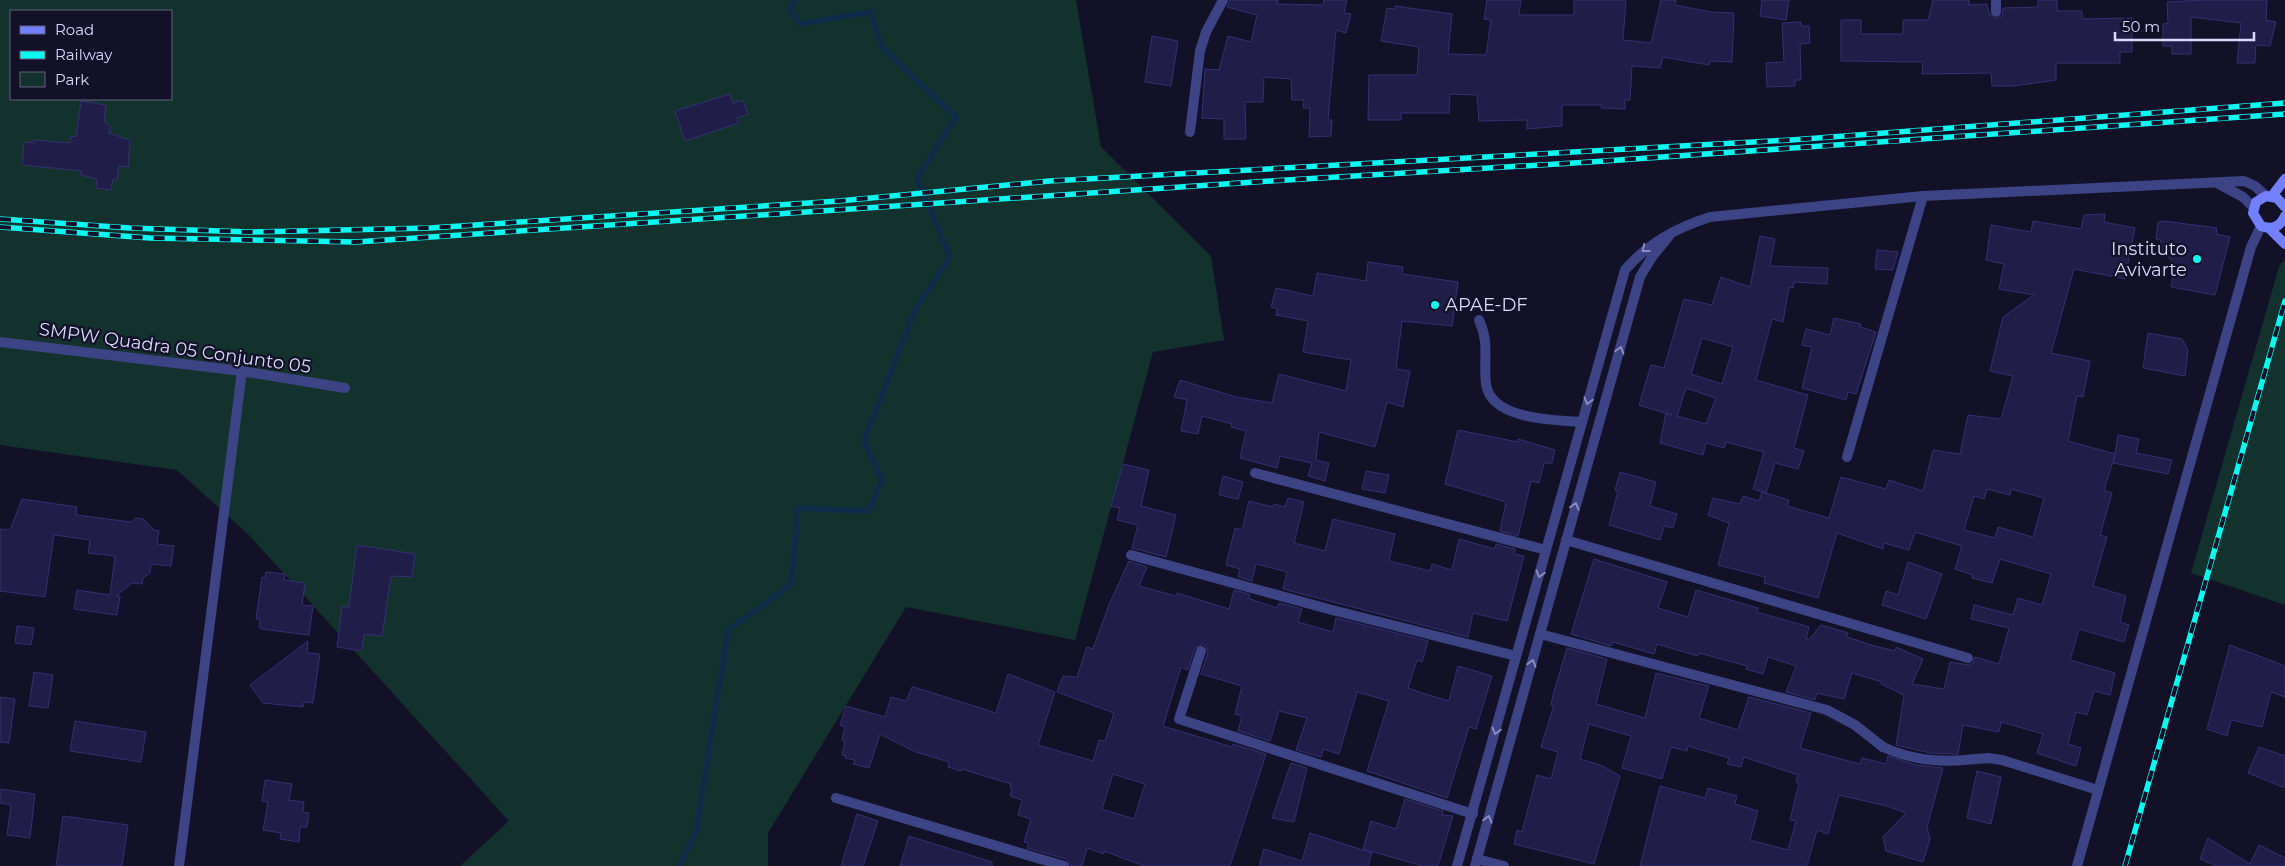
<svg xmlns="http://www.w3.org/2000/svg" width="2285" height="866" font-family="Montserrat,sans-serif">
<rect width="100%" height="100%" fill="#121128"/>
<path fill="#14322d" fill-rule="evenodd" d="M0,0H1076L1101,147L1211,256L1224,340L1153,352L1075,640L906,607L768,833V866H460L509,821L249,535L177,470L0,445ZM11,11H171V99H11Z
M2285,259V605L2191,573L2279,267Z"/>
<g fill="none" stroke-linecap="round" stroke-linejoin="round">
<path stroke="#0e2c4a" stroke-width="5.5" d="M679,866L696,832L728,630L791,585L798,508L869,511L882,480L864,441L915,310L950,257L917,178L956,117L882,47L870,12L800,24L790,9L795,0"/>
</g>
<path fill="#201d49" stroke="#343074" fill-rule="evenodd" d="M1230,0H1278L1277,4L1323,5L1324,0H1347L1344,13L1351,14L1346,33L1336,30L1328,120H1332L1331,136L1309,137L1310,108H1303L1304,100H1292L1291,79L1264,77L1263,102H1245L1246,139H1224V119L1202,118L1205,69L1219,70L1228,36L1251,42L1257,15L1227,7Z
M1487,0H1521L1519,15H1574V0H1626L1623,40L1651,43L1661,0H1676L1675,5L1711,12L1734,13L1732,62L1710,61L1709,65L1663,57L1660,68L1632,66L1630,100H1625V109L1601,108L1602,105H1562V126L1527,129V120L1479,121L1477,95L1450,94L1449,113H1401V120H1368L1369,75H1417L1419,47L1381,41L1387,8L1395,9V6L1452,14L1448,54L1486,55L1491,20L1484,19Z
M1762,0H1789L1786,20L1760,16Z
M1933,0H1969V5L1987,4L1990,15L1996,19L2002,16L2003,8L2038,7V0H2057V11H2082V19L2132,18V52H2120V63H2056V80L2014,86H1992L1991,73L1922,74L1923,62L1841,61V20H1861V34H1903V20H1928Z
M2202,0H2267L2266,20L2276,22L2270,46L2256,45L2255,63H2237L2241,23L2191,17V54H2172V46H2163V24L2168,23L2167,2Z
M1801,22V26H1809L1810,43L1800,44L1801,80H1795V86L1767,87L1766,63L1784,62L1782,23Z
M1152,36L1178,41L1171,86L1145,82Z
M730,94L733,103L743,100L748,114L737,118L739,123L685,141L675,111Z
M81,101L106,105L104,122L110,126L109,133L130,140L128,167L119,166L117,180L113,179L111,190L96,188L97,179L81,175L82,171L22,165L24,142L34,143V140L70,143L71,136L76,137Z
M2105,214L2104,222L2135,228L2125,279L2074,269L2051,353L2090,361L2083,397L2077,396L2068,441L2115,454L2118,435L2139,439L2136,453L2172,460L2168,474L2113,463L2115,455L2104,490L2112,493L2100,535L2107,537L2093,586L2126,596L2120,622L2129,625L2124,642L2079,629L2070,660L2115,673L2110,695L2094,691L2087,715L2076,712L2068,744L2081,748L2076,766L2037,753L2043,734L2001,722L1999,732L1963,725L1958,754L1930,753L1896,745L1904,695L1881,684L1882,682L1852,673L1844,699L1817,693L1815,700L1786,692L1796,666L1768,657L1763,674L1746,669L1747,666L1699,653L1698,656L1657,644L1654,654L1613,642L1611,646L1571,634L1594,559L1667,582L1658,608L1688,617L1696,590L1758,608L1757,612L1809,627L1806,639L1809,640L1821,625L1848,633L1847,637L1871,645L1895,651L1896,647L1923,659L1912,684L1944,689L1950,662L1969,665L1973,663L1975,657L1999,664L2009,628L1971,619L1974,605L2013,615L2018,598L2042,605L2051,574L2000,559L1992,583L1972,578L1973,575L1955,569L1962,546L1915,532L1909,550L1884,543L1883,549L1837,533L1818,598L1764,583L1765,577L1718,565L1729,523L1708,515L1713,498L1740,504L1743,496L1759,501L1762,492L1789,500L1787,506L1829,518L1841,477L1886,489L1889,480L1923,491L1933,450L1960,454L1968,415L2001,419L2013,376L1990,371L2003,317L2034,295L1999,289L2004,264L1986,260L1991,225L2031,232L2033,221L2081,229L2084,215ZM1987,489L2010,495L2011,489L2044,498L2033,537L1998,527L1995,538L1964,530L1974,496L1984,499Z
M2164,221L2217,228L2216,234L2230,237L2215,295L2171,287L2175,265L2160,247L2161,240L2156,239L2158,222Z
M1760,236L1775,239L1770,266L1828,268L1827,284L1794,282L1793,288L1789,287L1783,322L1772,319L1756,380L1808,395L1794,448L1804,451L1798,469L1775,463L1766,493L1753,489L1764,452L1726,442L1724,448L1706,443L1703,455L1660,443L1666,413L1672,415L1639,405L1651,365L1664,368L1684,299L1712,305L1721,277L1750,287ZM1702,338L1733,347L1722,384L1691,374ZM1686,388L1716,398L1706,424L1677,416Z
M1877,250L1898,252L1893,270L1875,269Z
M1368,262L1403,267L1402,274L1458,282L1452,326L1402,321L1396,369L1410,371L1403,407L1387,402L1375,447L1319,432L1316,460L1329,463L1325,481L1308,476L1312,463L1280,456L1277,468L1240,458L1246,431L1231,427L1232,424L1202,416L1198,434L1181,431L1187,400L1174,397L1180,380L1236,397L1272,403L1279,374L1346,391L1351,360L1303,352L1308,321L1276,315L1277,309L1271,307L1276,288L1313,296L1317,273L1366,281Z
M1834,318L1861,324L1860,327L1876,332L1856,394L1848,392L1846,400L1802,388L1812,347L1802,345L1806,329L1830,335Z
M2148,333L2182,339L2188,350L2185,376L2143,368Z
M1458,430L1518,442V439L1555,450L1552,463H1544L1539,483L1531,481L1518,536L1500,531L1506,502L1445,484Z
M1123,464L1149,470L1141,506L1176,515L1166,557L1132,548L1138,525L1117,520L1120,508L1111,506Z
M1366,471L1389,475L1385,493L1362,489Z
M1620,472L1656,482L1650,506L1677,514L1673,528L1664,526L1660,540L1609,525L1618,491L1615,490Z
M1223,476L1243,482L1238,499L1219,495Z
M1288,498L1304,502L1294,543L1325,551L1333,519L1395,534L1389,561L1430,571L1432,564L1452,570L1459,539L1495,549L1496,544L1515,549L1514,554L1524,556L1507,621L1473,613L1468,637L1283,589L1287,572L1256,564L1252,581L1238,577L1240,569L1226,565L1235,528L1242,530L1249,501L1273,507L1274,504L1285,507Z
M22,499L77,507L76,515L131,522L136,518L143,519L154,530L159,531L157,544L174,546L171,566L151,564L150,573L143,578L142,584L132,583L116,596H120L117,615L74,609L77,590L110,595L115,556L88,553L90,540L54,535L45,597L0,591V529L10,530Z
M357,545L415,554L412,577L391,576L382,636L364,634L362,651L337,647L342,607H349Z
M1129,561L1147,567L1139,586L1176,596L1177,593L1229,609L1234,590L1249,594L1250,599L1277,608L1279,603L1302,609L1298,622L1333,632L1336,618L1428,641L1422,662L1417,660L1408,688L1422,693L1449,701L1458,666L1492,676L1476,729L1469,727L1447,798L1367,771L1389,701L1357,692L1339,754L1323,749L1321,757L1296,750L1307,718L1279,711L1270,741L1238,731L1242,716L1235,714L1242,686L1201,674L1208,653L1206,647L1203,644L1195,648L1188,670L1181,667L1163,726L1232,747L1233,744L1266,754L1230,866H1144L1104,851V854L1087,848L1082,866H1071L1066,859L1027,848L1029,843L1024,842L1031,819L1018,815L1022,800L1010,796L1012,788L1010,787L1011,784L962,769L961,771L948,767L949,762L916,752L880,734L869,768L853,764L855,760L845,758L846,756L842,755L845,741L842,740L845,727L840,725L846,706L885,717L891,697L906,701L912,687H914L996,713L1008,674L1055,692L1038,745L1093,761L1099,740L1105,741L1114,713L1057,692L1063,676L1077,677L1087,647L1093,649L1108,607ZM1113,774L1145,784L1134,819L1102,809Z
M1908,562L1942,574L1926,619L1882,605L1886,591L1898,595Z
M266,572L285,574L284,580L305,583L302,605L313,606L309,635L261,629L259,627L260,619H256L262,577L265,578Z
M17,626L34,628L31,645L15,643Z
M308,641L307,653L320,654L313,703L304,702L303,707L263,703L250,685Z
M2230,645L2285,666V697L2271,692L2262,727L2231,720L2227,736L2207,729Z
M1567,648L1607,659L1596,704L1645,718L1656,673L1709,686L1699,718L1738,730L1749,697L1811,713L1800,748L1860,764L1862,758L1886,764L1888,756L1916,765L1943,768L1927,827L1930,839L1923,862L1886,851L1883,837L1906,813L1887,806L1839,795L1828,834L1817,830L1807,866H1640L1660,786L1705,798L1708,788L1737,796L1735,804L1758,811L1750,840L1788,850L1796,821L1790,820L1799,783L1796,782L1798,775L1744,757L1741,767L1727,764L1729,758L1688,746L1687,751L1671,747L1662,779L1622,768L1631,736L1589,724L1580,759L1603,766L1620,776L1594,864L1514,844L1517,830L1522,832L1537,775L1551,779L1558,752L1541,747L1554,705H1551L1553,695Z
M34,672L53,675L48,708L29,706Z
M0,697L15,699L9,743L0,742Z
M75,721L146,732L141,762L70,751Z
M2259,747L2285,756V788L2248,773Z
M1291,763L1307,768L1294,822L1272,818Z
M1977,771L2001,777L1991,824L1967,818Z
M265,780L292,784L289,800L304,802L303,812L309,813L307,827H300L299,842L280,839L281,833L263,830L268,802L262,801Z
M0,789L35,794L30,838L7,835L11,805L0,803Z
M1405,799L1443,811L1442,815L1453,816L1438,866H1423L1363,849L1371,821L1396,829Z
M857,814L878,821L863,866H841Z
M63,816L128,825L122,866H56Z
M1310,833L1372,853L1368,866H1259L1264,849L1302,861Z
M909,836L992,862V866H900Z
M2208,838L2250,864L2259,845L2285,858V866H2216L2200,859Z"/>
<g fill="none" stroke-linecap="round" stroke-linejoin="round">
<path stroke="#3d4486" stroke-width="10" d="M1479,320C1490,344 1483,360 1486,384C1491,420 1554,420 1582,422
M1883,747C1913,761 1944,763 1976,759"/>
<path stroke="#3d4486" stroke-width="10" d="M1996,0V12
M1190,132L1200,51L1206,32L1223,0
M0,342L242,371L345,388
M1847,457L1923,196
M1255,473L1546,550
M1566,540L1968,658
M1131,555L1332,610L1516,656
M1540,634L1827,710L1855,725L1883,747
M1201,651L1179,719L1473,814
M1976,759L1988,758L2002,760L2098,790
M836,798L1064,866
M1477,859L1504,866
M179,866L242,371
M2077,866L2251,247L2261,226"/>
<path stroke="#3d4486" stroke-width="10" d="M2217,183L2243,197L2254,208
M1457,866L1625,270C1648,243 1676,228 1710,217L1923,196L2244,181L2255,186L2266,196
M1475,866L1640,277L1652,257L1669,236"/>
<path stroke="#7281fb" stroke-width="10" d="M2272,196L2285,179
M2285,207L2277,198L2266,196L2256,202L2253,213L2261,226C2272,230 2280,227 2285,216
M2269,228L2285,244"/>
<defs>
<path id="rail" d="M0,219L130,228L251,232L430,228L839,201L1050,181L1791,140L2285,103
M0,227L150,238L356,242L1270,181L1590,162L2285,114
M2125,866L2285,301"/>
</defs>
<use href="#rail" stroke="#0af9f1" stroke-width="5.5"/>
<use href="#rail" stroke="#121128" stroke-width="4" stroke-dasharray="11" stroke-linecap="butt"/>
</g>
<defs><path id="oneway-chevron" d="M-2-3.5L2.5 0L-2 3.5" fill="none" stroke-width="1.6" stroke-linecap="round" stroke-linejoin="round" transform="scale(1.25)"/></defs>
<g stroke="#8b8ec2">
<use href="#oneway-chevron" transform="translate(1645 249) rotate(142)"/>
<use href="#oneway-chevron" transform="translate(1620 350) rotate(-74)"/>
<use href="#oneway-chevron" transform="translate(1588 401) rotate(106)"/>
<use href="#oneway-chevron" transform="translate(1575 506) rotate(-74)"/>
<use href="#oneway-chevron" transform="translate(1540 574) rotate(106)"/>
<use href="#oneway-chevron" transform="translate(1532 663) rotate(-74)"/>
<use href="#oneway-chevron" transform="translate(1496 731) rotate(105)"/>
<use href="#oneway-chevron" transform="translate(1488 819) rotate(-74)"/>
</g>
<g fill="#0af9f1" stroke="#121128" stroke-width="2">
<circle cx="2197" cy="259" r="5"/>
<circle cx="1435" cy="305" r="5"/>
</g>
<g text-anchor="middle" stroke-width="4.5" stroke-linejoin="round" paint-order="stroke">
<g font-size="18" fill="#d9d9fe" stroke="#121128" text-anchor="end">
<text x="2187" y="255">Instituto<tspan x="2187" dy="21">Avivarte</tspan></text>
<text x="1445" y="311" text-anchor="start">APAE-DF</text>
</g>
<g font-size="18" fill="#d9d9fe" stroke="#121128">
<text transform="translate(175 348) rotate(8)" y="6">SMPW Quadra 05 Conjunto 05</text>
</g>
</g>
<rect x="10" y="10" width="162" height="90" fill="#121128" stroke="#62617e"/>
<rect x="20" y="26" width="25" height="8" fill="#7281fb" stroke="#62617e"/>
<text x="55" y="35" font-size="15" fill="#d9d9fe">Road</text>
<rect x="20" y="51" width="25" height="8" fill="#0af9f1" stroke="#62617e"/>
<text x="55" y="60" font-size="15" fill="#d9d9fe">Railway</text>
<rect x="20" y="72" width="25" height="15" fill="#14322d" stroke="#62617e"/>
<text x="55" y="85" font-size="15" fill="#d9d9fe">Park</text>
<path d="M2115 32v8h139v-8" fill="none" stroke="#d9d9fe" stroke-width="2.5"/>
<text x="2122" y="32" font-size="15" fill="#d9d9fe" stroke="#121128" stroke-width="4" paint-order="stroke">50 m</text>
</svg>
